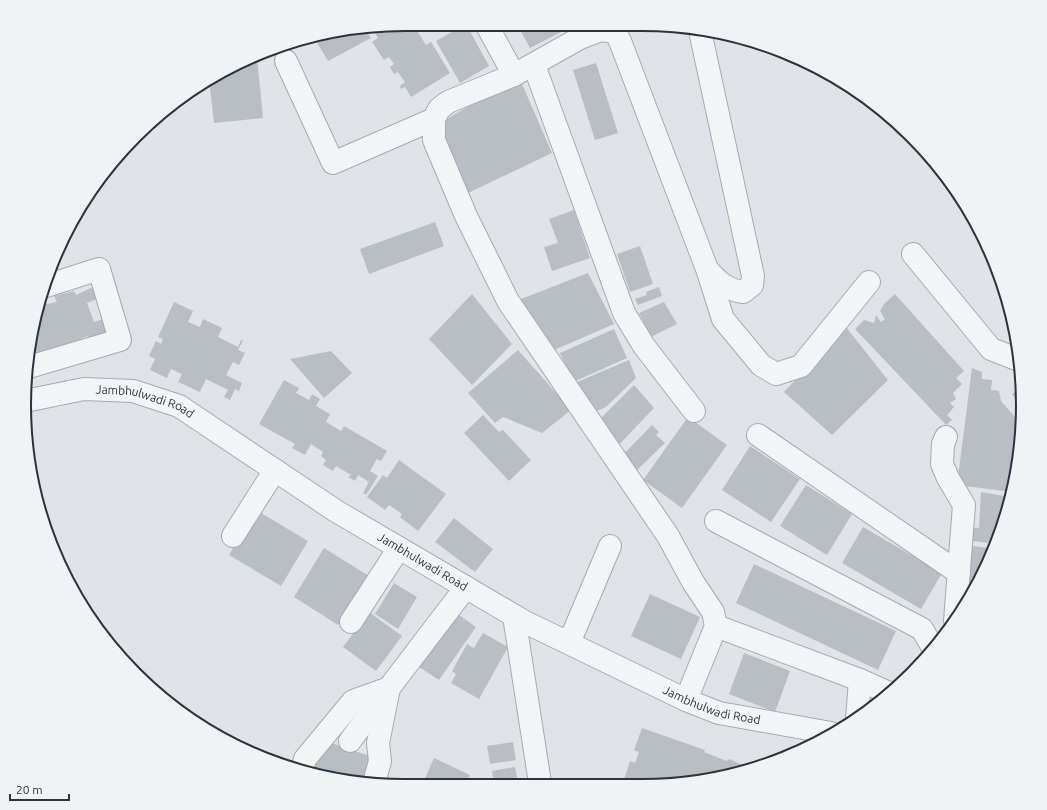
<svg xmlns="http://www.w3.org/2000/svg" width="1047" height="810" font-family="Ubuntu,sans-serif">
<rect width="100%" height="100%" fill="#e0e4e8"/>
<path fill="#b8bec4" d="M405,24H413L426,45L431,42L450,73L411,97L405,87L401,89L400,86L405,82L398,72L394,74L390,67L394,64L389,57L384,60L372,42L378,38L372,28Z
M466,24L489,66L460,83L436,41Z
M526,24H560L563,31L530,48L519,28Z
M365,29L371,38L328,61L313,36Z
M257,57L263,118L214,123L209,79L214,75Z
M596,63L618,133L595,140L573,70Z
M519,77L552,153L466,194L438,124Z
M574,210L590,258L552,271L544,247L558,243L549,219Z
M435,222L444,246L369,274L360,249Z
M640,246L653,284L630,292L617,254Z
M588,273L614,324L552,351L521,299Z
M93,287L100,298L87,303L94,322L103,319L109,332L89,341L88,336L80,339L81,342L30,356L37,307L39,301L42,305L57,302L54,296L74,291L76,295Z
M659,287L662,296L638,305L635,299L647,295L646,292Z
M472,294L512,344L472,385L429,339Z
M895,294L964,371L956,378L962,384L953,393L956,399L950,403L954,407L947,415L952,420L946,425L855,329L864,320L874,323L876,315L881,322L885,319L880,311L884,304Z
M174,302L193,311L188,322L200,327L203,319L222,328L218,337L238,347L241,340H243L238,350L245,353L239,365L233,362L226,375L242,383L239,391L235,389L230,400L224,397L228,390L206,379L200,392L178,382L182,374L171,369L167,378L150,370L155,359L149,356L156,341L161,344L163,339L158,337Z
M664,302L677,324L651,337L639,313Z
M1010,311V312L1014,324L1007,322Z
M846,327L888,380L832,435L784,392Z
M614,329L627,358L573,382L560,353Z
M518,350L571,410L542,433L503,417L495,423L468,393Z
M331,351L352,373L324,398L290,359Z
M629,360L636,378L606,407L590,414L575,383Z
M972,368L982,372V379L992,380L991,390L999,391L1001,401L1021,424L1016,480L1012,492L957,485Z
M284,380L299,388L296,393L309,400L312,394L320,399L316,406L330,414L326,422L341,431L344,426L387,451L381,461L377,459L370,471L378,476L366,495L363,493L369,482L358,475L355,481L348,477L351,475L336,466L333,471L323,465L326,460L321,456L323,452L311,444L305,455L292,448L295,444L259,424Z
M634,385L654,408L614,450L595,424Z
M1021,388L1023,405V409L1012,394Z
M483,415L499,432L503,430L531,460L509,481L464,433Z
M688,417L727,445L682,508L643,480Z
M652,425L659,432L656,435L665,443L635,472L621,457Z
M750,446L800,479L771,522L722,490Z
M399,460L446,494L418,531L400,517L402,514L389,505L385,510L367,497L383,475L387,478Z
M806,485L852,514L827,555L780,526Z
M981,492L1010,497L996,544L973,541L970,527L979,528Z
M256,510L308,541L281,586L229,555Z
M454,518L493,549L475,572L435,542Z
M863,527L942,573L921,609L842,563Z
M966,545L995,549L978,580L963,575Z
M324,548L369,576L338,625L294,597Z
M754,564L896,631L878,670L736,603Z
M967,577L978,581L962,610Z
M394,583L417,597L398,629L375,614Z
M650,594L700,617L681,659L631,636Z
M369,612L402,636L376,671L343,647Z
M455,612L476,627L439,680L416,665Z
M483,633L508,647L479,699L451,683L456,674L452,671L467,644L474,648Z
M744,653L790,671L775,712L729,694Z
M642,728L705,750L704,752L727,761L729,759L752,769L692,783H623L630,761L635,763L639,752L634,750Z
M322,740L370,756L366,769L368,770L362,783L312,773Z
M513,742L516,760L490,764L487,746Z
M434,758L470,775L466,783H423Z
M515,767L518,783H494L492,771Z"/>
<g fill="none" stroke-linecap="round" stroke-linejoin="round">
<defs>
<g id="minor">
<path d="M486,24L514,75"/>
<path d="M286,61L333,163L434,119"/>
<path d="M534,65L624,313L644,346L694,411"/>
<path d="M913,254L991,349L1019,360"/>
<path d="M708,272L723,319L761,365L776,374L801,366L869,282"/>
<path d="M29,367L120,340L99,269L46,286"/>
<path id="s1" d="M25,401L84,389L133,391L179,406L336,511L525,622L686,700L719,713L831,733"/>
<path d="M758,435L959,573"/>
<path d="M946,437L943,444L942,464L948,478L964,505L955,621"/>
<path d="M716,521L922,629L933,648"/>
<path d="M233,536L275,470"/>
<path d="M514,616L540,783"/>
<path d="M351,622L399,548"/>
<path d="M716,626L860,680L857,719"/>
<path d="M569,643L610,546"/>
<path d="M860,680L889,693"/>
<path d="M686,700L716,626L713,612L693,582L668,536L508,301L466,216L434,140V119L439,109L448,102L514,75L580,38L601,30L615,32L620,41L707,269C717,281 727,290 743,292L752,285L753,276L700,31"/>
<path d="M350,741L386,692"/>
<path d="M302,770L305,759L353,701L389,688L466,587"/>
<path d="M374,783L380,761L378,743L389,688"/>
</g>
</defs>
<use href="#minor" stroke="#a6abb1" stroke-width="24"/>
<use href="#minor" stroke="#f3f4f6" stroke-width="22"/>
</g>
<g text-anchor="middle" stroke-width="3.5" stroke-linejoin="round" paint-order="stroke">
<g font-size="12" fill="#2b333d" stroke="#f0f3f5">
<text dy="4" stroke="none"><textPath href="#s1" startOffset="123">Jambhulwadi Road</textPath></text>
<text dy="4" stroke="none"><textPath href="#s1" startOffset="447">Jambhulwadi Road</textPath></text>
<text dy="4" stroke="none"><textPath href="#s1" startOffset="771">Jambhulwadi Road</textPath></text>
</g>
</g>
<path d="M0 0H1047V810H0ZM405 31H642A374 374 0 0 1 1016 405V405A374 374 0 0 1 642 779H405A374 374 0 0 1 31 405V405A374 374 0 0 1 405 31Z" fill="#f0f3f5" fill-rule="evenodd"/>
<path fill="none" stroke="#2b333d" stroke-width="2" d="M405 31H642A374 374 0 0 1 1016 405V405A374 374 0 0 1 642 779H405A374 374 0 0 1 31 405V405A374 374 0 0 1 405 31Z"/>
<path d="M10 794v6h59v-6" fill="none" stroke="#2b333d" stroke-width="2"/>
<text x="16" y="794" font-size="12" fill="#2b333d" stroke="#f0f3f5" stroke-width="3" paint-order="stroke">20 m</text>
</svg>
